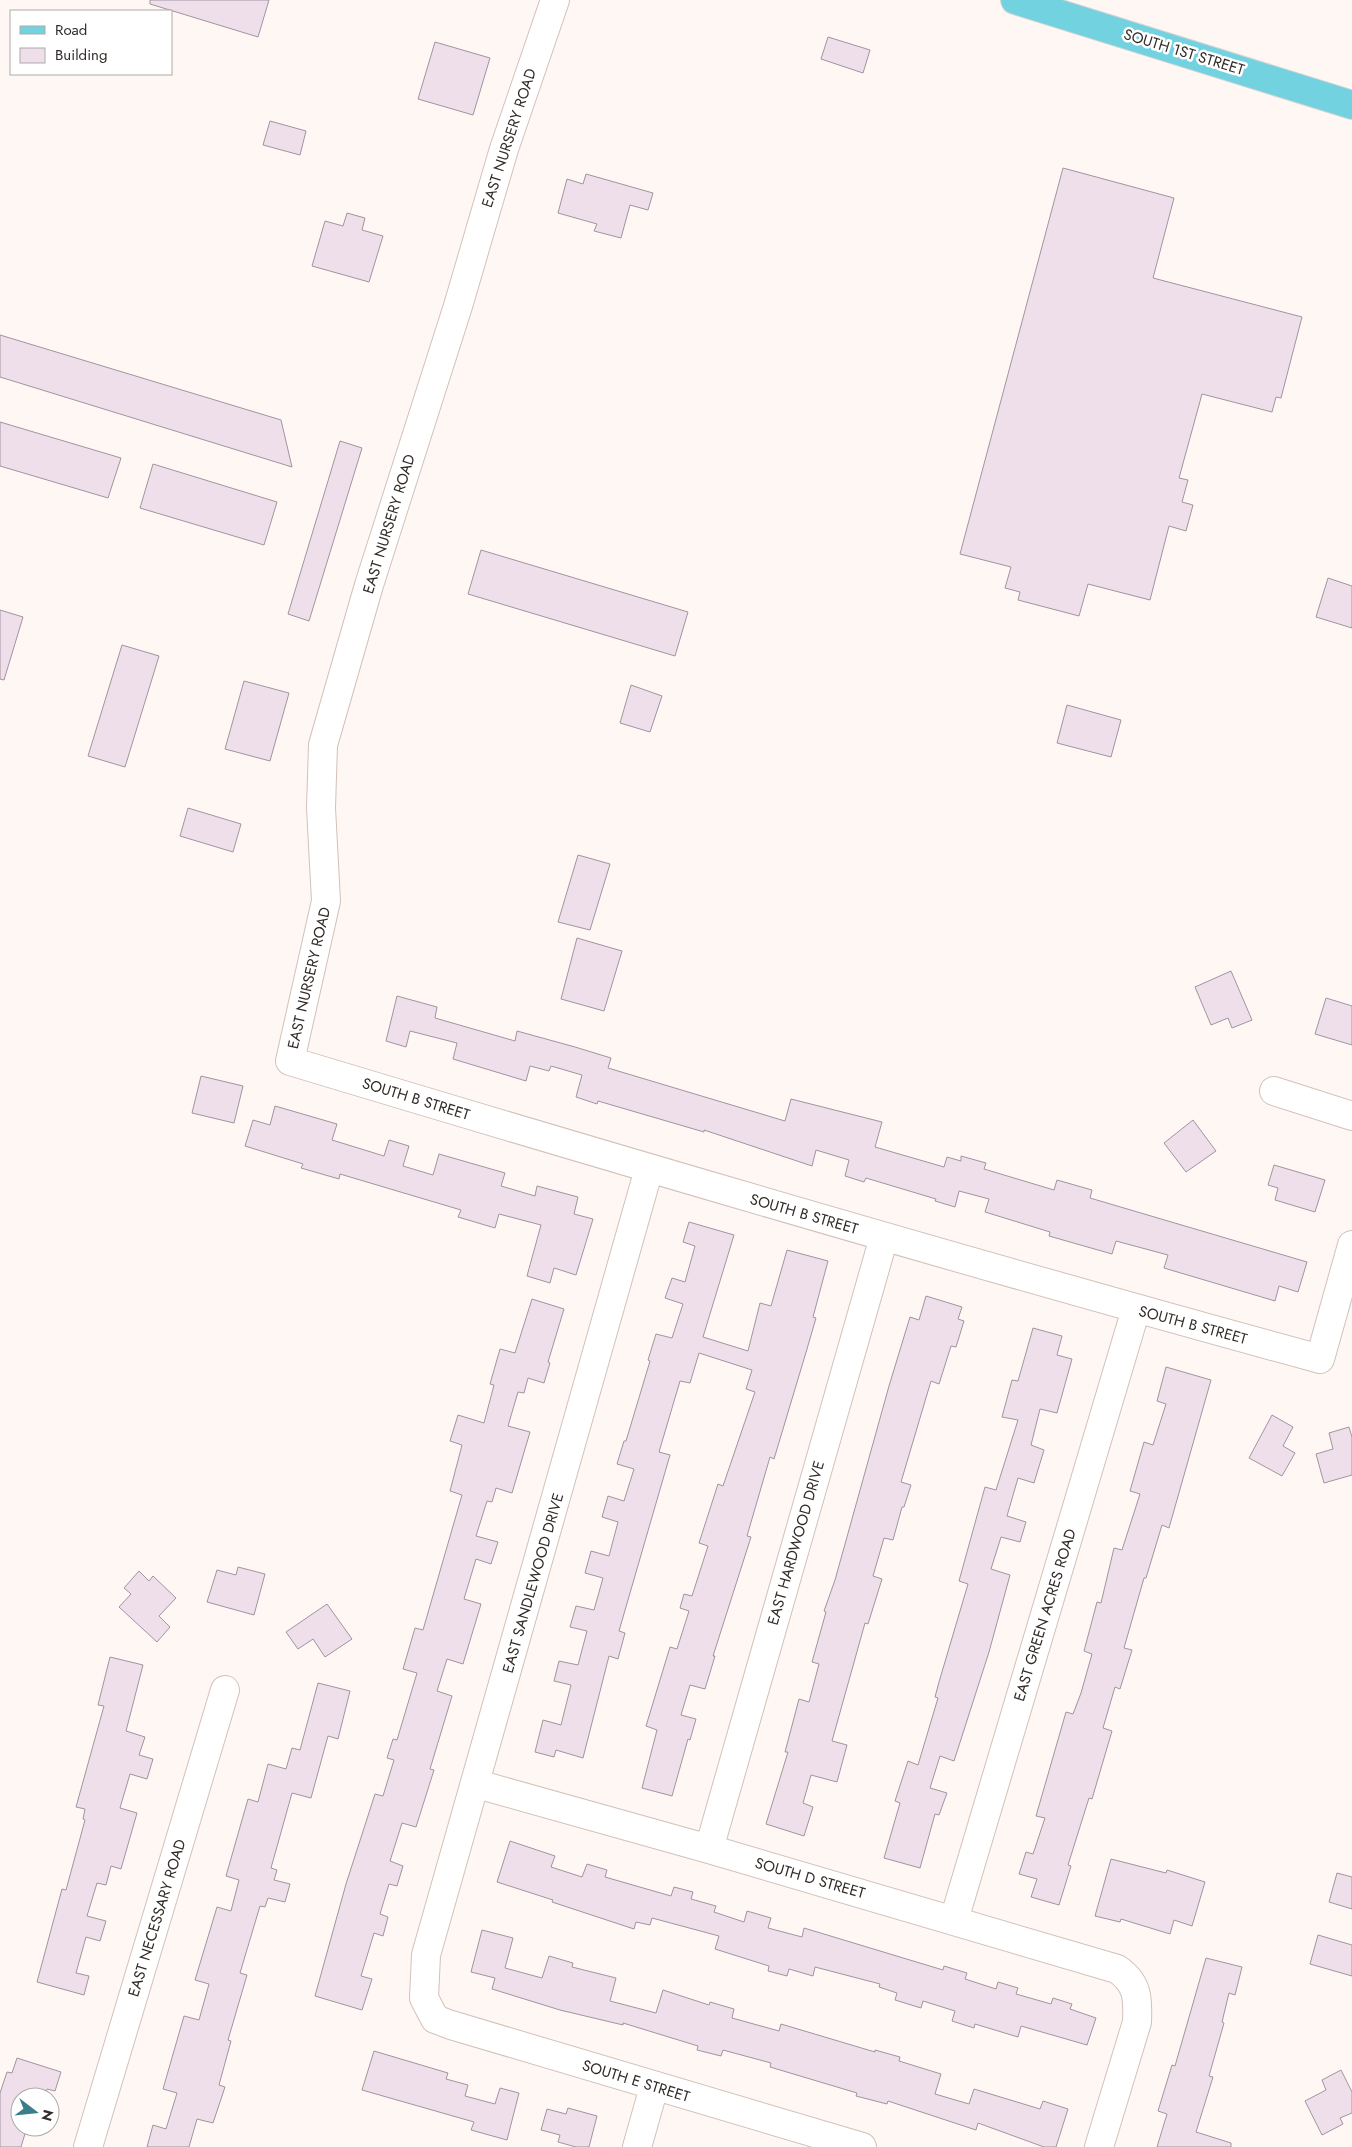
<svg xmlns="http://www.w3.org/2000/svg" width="1352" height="2147" font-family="Jost,sans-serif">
<rect width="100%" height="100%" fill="#fef7f4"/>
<path fill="#efdfea" stroke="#a2949e" d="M150,0H269L258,37L150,4Z
M828,37L870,50L863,73L821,59Z
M435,42L490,58L473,115L418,99Z
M270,121L306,131L300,155L263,145Z
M1063,168L1174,198L1153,278L1302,317L1281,398L1276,397L1272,412L1202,394L1179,478L1188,480L1182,502L1193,505L1186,531L1169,526L1150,600L1088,584L1079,616L1018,600L1020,592L1005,588L1011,567L960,554Z
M586,174L653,193L648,210L630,205L621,238L594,231L597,224L558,213L567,179L583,184Z
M347,213L365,218L362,230L383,236L369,282L312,266L325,221L343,226Z
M0,335L281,420L292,467L0,377Z
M0,422L121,458L108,498L0,466Z
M340,441L362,448L309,621L288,614Z
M153,464L277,502L264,545L140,508Z
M481,550L688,612L675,656L468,594Z
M1328,578L1352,586V628L1316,617Z
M0,610L23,617L4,680L0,679Z
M122,645L159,656L125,767L88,756Z
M244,681L289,693L270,761L225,749Z
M631,685L662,696L650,732L620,723Z
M1067,705L1121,720L1111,757L1057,743Z
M188,808L241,824L233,852L180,836Z
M578,855L610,864L590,930L558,922Z
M577,938L622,951L604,1011L561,999Z
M1231,971L1252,1020L1232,1028L1228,1018L1211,1025L1195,987Z
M397,996L437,1007L435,1018L515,1041L517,1031L575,1047L611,1058L608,1068L785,1121L791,1099L882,1122L875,1147L944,1167L947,1157L961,1161V1156L986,1163L984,1169L1054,1190L1057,1180L1092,1190L1090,1198L1307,1262L1298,1292L1279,1286L1275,1301L1164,1268L1168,1255L1116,1241L1112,1254L1049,1236L1050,1232L985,1212L989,1199L959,1191L955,1207L935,1201L936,1199L866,1178L864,1182L845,1176L849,1160L816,1150L812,1166L704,1130V1132L598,1101L597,1104L576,1097L582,1075L551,1066L549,1071L530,1066L526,1081L453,1059L457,1043L410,1031L406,1047L386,1041Z
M1326,998L1352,1006V1045L1315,1034Z
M201,1076L243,1086L234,1123L192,1113Z
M275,1106L337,1124L332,1140L384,1156L389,1140L409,1146L403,1166L433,1175L439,1154L505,1173L501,1186L535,1196L537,1186L578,1197L574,1214L593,1219L576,1275L554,1268L550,1283L527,1276L541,1225L499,1214L495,1228L458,1217L461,1210L340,1174L339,1179L301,1168L303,1164L245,1146L253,1120L270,1125Z
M1193,1120L1216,1151L1186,1172L1164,1143Z
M1274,1165L1325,1180L1315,1212L1275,1200L1278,1188L1268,1185Z
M689,1222L734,1235L703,1337L748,1351L760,1303L771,1306L787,1250L828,1261L813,1317L816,1318L807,1349L774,1459L770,1457L747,1536L751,1537L713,1656H715L705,1689L690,1685L681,1715L696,1719L690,1740L688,1739L672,1796L642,1788L657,1730L646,1726L670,1647L677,1649L689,1611L680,1608L684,1594L692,1596L708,1546L699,1543L718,1484L723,1486L755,1392L746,1389L752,1370L699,1353L690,1383L680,1381L659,1452L670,1455L619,1631L625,1633L618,1659L609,1656L583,1758L556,1750L554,1757L535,1752L543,1720L561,1725L571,1685L554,1681L559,1661L578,1665L587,1631L570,1627L576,1606L594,1610L603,1578L585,1573L591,1551L609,1556L618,1522L602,1517L608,1496L624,1501L634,1469L617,1464L624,1441H626L650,1361L648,1360L656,1334L672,1338L683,1304L665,1298L672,1278L685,1282L695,1246L683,1242Z
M926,1296L962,1307L958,1319L964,1321L956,1347L951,1346L939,1384L931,1381L901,1482L911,1485L904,1507H902L893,1540L884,1538L873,1576L882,1579L868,1624L865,1623L832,1741L847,1745L837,1782L811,1775L803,1803L813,1807L804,1836L766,1824L788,1752H785L799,1699L809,1702L819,1664L812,1662L826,1612L824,1611L835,1580L889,1386L910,1317L919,1320Z
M532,1299L564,1309L548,1362L550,1363L544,1383L528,1378L524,1393L518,1392L508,1426L530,1432L512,1493L496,1488L492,1502L487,1501L476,1536L498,1542L491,1564L476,1559L464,1599L481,1604L463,1664L447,1659L437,1691L452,1696L430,1769L434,1770L416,1827L402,1823L390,1861L403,1866L397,1886L389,1884L380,1914L388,1917L383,1936L374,1933L361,1976L372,1979L362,2010L315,1996L346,1884L375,1794L383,1796L394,1760L387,1758L393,1739L397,1740L417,1673L403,1669L415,1628L423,1630L462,1495L450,1491L462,1445L450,1441L458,1415L484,1423L494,1385L490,1384L500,1349L515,1353Z
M1033,1328L1062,1336L1057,1355L1072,1359L1057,1413L1040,1409L1031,1445L1044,1450L1034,1483L1018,1478L1007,1516L1026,1522L1020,1542L1001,1537L991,1569L1010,1575L989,1652L954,1761L940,1756L930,1788L947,1793L939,1815L935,1814L920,1868L884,1858L900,1803L895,1801L908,1761L918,1765L938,1698L935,1697L939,1682L968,1584L959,1581L985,1487L996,1490L1018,1420L1002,1417L1012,1380L1018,1381Z
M1166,1367L1211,1380L1169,1528L1162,1525L1146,1578H1144L1124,1648L1132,1650L1120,1689L1115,1687L1103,1728L1112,1731L1092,1799L1089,1798L1068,1865L1071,1866L1059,1905L1031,1897L1037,1879L1019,1874L1026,1852L1033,1854L1045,1818L1036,1816L1066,1712L1073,1714L1081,1693L1092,1654L1084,1651L1097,1602L1101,1603L1114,1548L1122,1550L1140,1494L1130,1491L1144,1442L1153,1445L1166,1404L1157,1401Z
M1272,1415L1293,1427L1283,1446L1295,1453L1282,1476L1249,1458Z
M1349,1427L1352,1437V1475L1324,1483L1316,1454L1333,1449L1329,1433Z
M238,1567L265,1574L254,1615L207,1602L217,1570L236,1575Z
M139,1571L149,1581L153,1576L176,1598L159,1616L170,1627L157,1642L119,1607L131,1594L124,1588Z
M327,1604L352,1639L325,1657L313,1639L298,1649L286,1632Z
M110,1657L143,1665L126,1731L145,1737L139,1755L153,1759L147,1779L130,1774L120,1808L137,1813L121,1869L111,1866L106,1885L97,1883L87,1916L106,1921L100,1941L86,1937L76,1973L89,1976L84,1995L37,1982L62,1889L66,1890L85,1820L83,1819L85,1809L76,1807L104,1706L98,1705Z
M318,1683L350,1691L338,1739L328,1736L311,1798L292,1793L271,1868L277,1870L274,1880L290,1884L285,1902L268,1898L265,1907L260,1906L240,1973L247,1975L228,2040L231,2041L219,2085L225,2087L213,2123L197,2119L189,2147H147L153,2125L166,2129L177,2093L163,2089L184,2016L199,2020L209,1984L195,1980L217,1907L231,1911L239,1880L226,1876L248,1799L258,1802L268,1764L286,1769L292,1748L300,1750Z
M510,1841L555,1856L551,1867L582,1877L587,1864L607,1870L605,1877L671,1896L674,1887L693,1892L691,1899L716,1906L714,1912L744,1922L747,1911L771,1918L768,1928L802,1937L804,1928L943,1970L944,1966L967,1973L965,1979L996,1989L998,1982L1018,1988L1016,1994L1051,2004L1053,1998L1072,2004L1070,2009L1096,2018L1087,2045L1021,2026L1018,2037L975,2024L974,2028L952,2021L955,2011L923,2001L921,2008L895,2000L897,1993L879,1987L880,1984L815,1967L813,1976L789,1969L787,1976L768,1971L769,1966L715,1949L719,1936L652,1918L650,1925L636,1922L634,1929L552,1902L553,1900L497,1882Z
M1111,1859L1166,1873L1167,1870L1205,1882L1192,1926L1174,1920L1170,1934L1121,1919L1120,1922L1095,1916Z
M1337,1873L1352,1877V1909L1329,1902Z
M482,1930L513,1938L505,1968L542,1978L549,1956L573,1963L572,1967L616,1978L610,2001L656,2013L663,1990L709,2005L710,2002L734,2009L732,2018L779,2031L781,2024L875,2052V2050L900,2057L899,2061L941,2074L935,2094L969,2104L974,2089L1040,2109L1043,2101L1068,2109L1056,2147H1044L978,2123L976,2130L888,2101L887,2104L856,2096L857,2093L770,2067L771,2063L723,2050L721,2056L697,2050L698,2046L623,2023V2025L560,2010L492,1989L495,1978L471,1972Z
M1318,1935L1352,1945V1976L1310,1964Z
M1206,1958L1242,1967L1235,1995L1229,1993L1222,2022L1224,2023L1209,2076L1213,2077L1196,2132L1231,2143V2147H1157L1167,2114L1158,2111L1172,2065L1175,2066Z
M374,2051L448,2073L446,2079L468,2085L465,2096L495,2104L500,2088L519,2093L507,2140L471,2130L474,2122L362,2090Z
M17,2058L61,2072L55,2091L47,2089L44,2097H20V2127H27L21,2147H0V2093L7,2072L12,2073Z
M1341,2070L1352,2092V2113L1340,2118L1343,2124L1322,2135L1305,2101L1326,2090L1322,2080Z
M568,2108L597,2116L589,2147H576L558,2142L560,2135L541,2130L547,2109L566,2114Z"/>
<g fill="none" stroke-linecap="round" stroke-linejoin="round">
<defs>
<path id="minor" d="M555,0L504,149L458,306L369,585L323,745L321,808L326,901L290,1061C632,1164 975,1265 1320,1359L1352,1245
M1274,1091L1352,1116
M649,1169L426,1955L424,1998L435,2019L451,2025L862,2147
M477,1784L709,1849L1117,1969C1138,1983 1138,1999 1137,2022L1099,2147
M709,1849L884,1237
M954,1920L1136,1309
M88,2147L225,1690
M637,2147L654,2087"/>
<path id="major" d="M1015,0L1352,105"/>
</defs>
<use href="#minor" stroke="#d2c1b9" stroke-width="30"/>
<use href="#major" stroke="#d6d5d4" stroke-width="30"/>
<use href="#minor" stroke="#fff" stroke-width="28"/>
<use href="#major" stroke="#73d2df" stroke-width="28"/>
</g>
<g text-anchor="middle" stroke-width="5" stroke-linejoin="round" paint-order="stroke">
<g font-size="15" fill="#322c29" stroke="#fff">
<text transform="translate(1184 52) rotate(17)" y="5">SOUTH 1ST STREET</text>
<text transform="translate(509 138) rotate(-72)" y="5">EAST NURSERY ROAD</text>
<text transform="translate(389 524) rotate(-73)" y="5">EAST NURSERY ROAD</text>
<text transform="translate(309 978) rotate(-77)" y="5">EAST NURSERY ROAD</text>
<text transform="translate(416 1099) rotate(17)" y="5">SOUTH B STREET</text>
<text transform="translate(804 1214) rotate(16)" y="5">SOUTH B STREET</text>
<text transform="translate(1193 1325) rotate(15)" y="5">SOUTH B STREET</text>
<text transform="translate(796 1543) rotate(-74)" y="5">EAST HARDWOOD DRIVE</text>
<text transform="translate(533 1583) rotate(-74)" y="5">EAST SANDLEWOOD DRIVE</text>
<text transform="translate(1045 1615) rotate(-73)" y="5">EAST GREEN ACRES ROAD</text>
<text transform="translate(810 1878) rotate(16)" y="5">SOUTH D STREET</text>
<text transform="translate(157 1918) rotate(-73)" y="5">EAST NECESSARY ROAD</text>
<text transform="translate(636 2081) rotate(17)" y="5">SOUTH E STREET</text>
</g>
</g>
<rect x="10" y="10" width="162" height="65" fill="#ffffff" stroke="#adaba9"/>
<rect x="20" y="26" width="25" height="8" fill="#73d2df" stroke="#adaba9"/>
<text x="55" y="35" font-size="15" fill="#322c29">Road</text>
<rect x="20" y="48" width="25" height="15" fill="#efdfea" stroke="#adaba9"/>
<text x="55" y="60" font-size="15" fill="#322c29">Building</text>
<g transform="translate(35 2112) rotate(106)"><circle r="24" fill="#ffffff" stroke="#adaba9"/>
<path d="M0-4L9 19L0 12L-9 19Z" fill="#397e8b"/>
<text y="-8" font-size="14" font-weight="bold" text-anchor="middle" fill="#322c29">N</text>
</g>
</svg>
